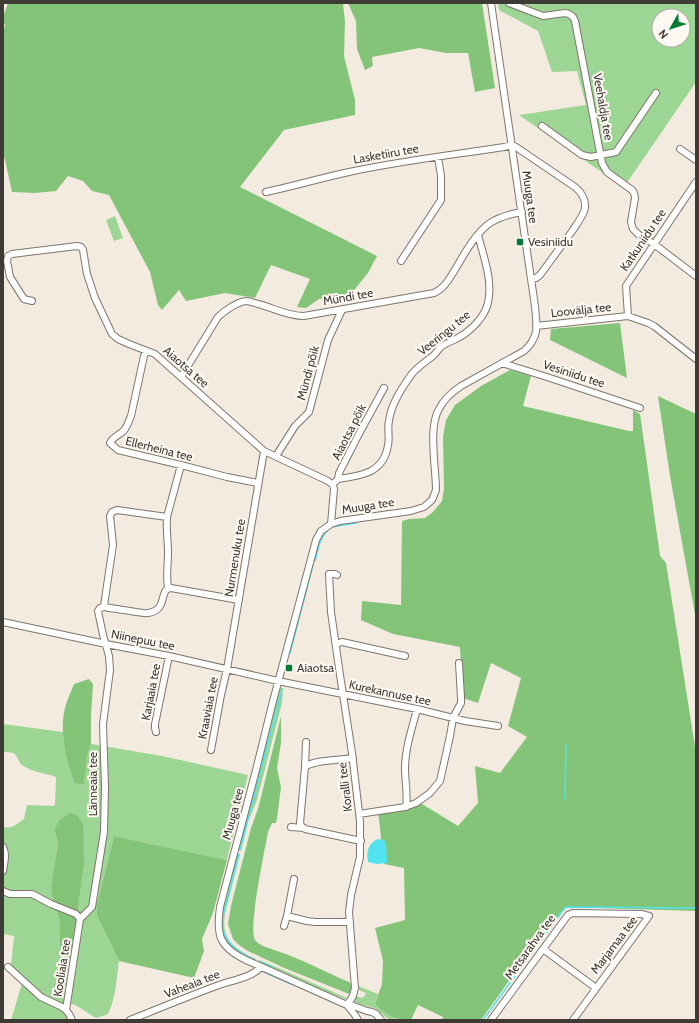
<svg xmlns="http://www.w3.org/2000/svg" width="699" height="1023" font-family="Cabin,sans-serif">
<rect width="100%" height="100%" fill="#f4ebe0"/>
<path fill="#9dd694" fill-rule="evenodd" d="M498,3H696V82L624,187L603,173L519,115L586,105L577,71L552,72L538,31L499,10ZM659,16H683V40H659Z
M115,216L123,238L114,241L106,220Z
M279,688H283V689L282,703L257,800L248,822L241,851L238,850Z
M3,724L63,732L64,743L79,784H84L88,753L91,744L162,756L248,775L227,860L114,836L97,904V916L119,961L115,992L112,1004L108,1014L103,1016L96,1018C88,1014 81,1007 72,1004L69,1005V1020H11L24,977L11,965L14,936L3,934V827C13,829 16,824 24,819L27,805L53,806L55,805L56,777C45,773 31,772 22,765C18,762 18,755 13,753C10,752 6,752 3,752ZM58,843L84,865L73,946L60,938V921L52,895L51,886Z
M236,854H240L225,913C221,940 233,948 256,959L255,961L235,951L228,944L222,934L221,922L223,906Z
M259,960L267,963L347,998L345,999L292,978L258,962Z
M358,986L378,994L375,1004C383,1011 389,1017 400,1020C393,1020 387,1020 382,1014C379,1012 378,1010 374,1008C368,1006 362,1005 355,1002V998L356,996L361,998V997L363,998L366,993L359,990Z"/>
<path fill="#83c479" d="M8,3H343L345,22L344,56L355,100V115L284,130L240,187L377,256L368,273L350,295L319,299L306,308L297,307L310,279L271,265L255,298L225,293L186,301L179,290L162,310L158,305L150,272L109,195L92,191L83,181L68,176L56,191L35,193L12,192L3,151V35L5,24L3,23V14H4Z
M348,3H482L495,88L475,92L468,53H446L419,48L372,57L373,66L365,70L357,49L356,21Z
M620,323L627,378L550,340L551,329Z
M510,370L531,376L523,406L629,431H633V410L640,414L660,556L666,563L696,753V911L565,907L509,981L481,1020H442L443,1017L418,1005L411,1020C393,1020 388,1016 375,1004L382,984L383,961L375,928L405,920L404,868L384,864L378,811L422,804L458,826L478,803L475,766L500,773L527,737L508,726L521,678L491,663L478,703L463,698L460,647L393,634L361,620L362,601L401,605L402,521L409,519L425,518L433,512L442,501L444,489L443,437L446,420L455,405L481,386Z
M658,396L696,414V620L670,476Z
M89,679L93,684L91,716V744L88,753L84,784H79L75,783C66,761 59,731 65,708C67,700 71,692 74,684Z
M281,716V743L277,768L281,787L277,818L276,823H272L268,832C265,850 248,927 255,940C259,946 270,948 277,951C302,959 325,972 349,982L353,986V990L349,994L282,967L248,951L239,945L233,939L228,924L231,906L251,828L258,809Z
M70,813L77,815L83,824L84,865L73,946L70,949L63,948L60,945V921L52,895L51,886L58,843L55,830L58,822L62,818Z
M114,836L227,860L213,913L202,939L204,951L194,978L119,961L97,916V904Z"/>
<path fill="#50e3ef" d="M378,839L383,840L386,842L387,863L377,864L368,862C366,852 368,843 378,839Z"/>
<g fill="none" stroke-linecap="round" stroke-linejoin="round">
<path stroke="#50e3ef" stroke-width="1.5" d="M332,527L356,523
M315,561C318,550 319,538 328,530
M290,653L313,565
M565,799L566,745
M240,850L282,690
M239,855C235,869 232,883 228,898C226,905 223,914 222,922C222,942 238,952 255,960
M260,962L272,967
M262,971L291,984
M483,1020L564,909L566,907L696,908"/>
<defs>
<path id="minor" d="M509,3L543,16L565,13L569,14L573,17L575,21L602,163L607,172L632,190L634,193L635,198L631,222L633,229L639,235L654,244L696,276
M542,126L582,155L591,157L616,152L656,93
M512,145L516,147L575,187C581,192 586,199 585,208C583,217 577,223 573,230C562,245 551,260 540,275L536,278L531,279
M680,149L696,160
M266,192C294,186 321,178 349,172C400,161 452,155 504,147L512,145
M401,261L441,200V176L438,157
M32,301L24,299L10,277L7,261L8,256L12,254L77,246L81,247L83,250L87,274L95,298L112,334L118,339L129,344L155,354L264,451L328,481L333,485L334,489L331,524
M628,316L626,286L696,182
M536,326L628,316L648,323L654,326L696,359
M146,351L144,356L131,416C129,420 128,425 125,429C121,435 113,436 110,443L118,450L181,465L227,477L258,483
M502,363L547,377L640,408
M181,377L218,317C224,311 237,302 246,301C250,301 254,303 258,304C274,308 287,316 304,316L434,293C443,289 448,281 453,273C462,258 475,233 490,223C499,217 510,214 522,212
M276,456L295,426L309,412L328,340L342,310
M338,479C361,476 384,473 388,445C390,437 387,429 389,421C391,404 402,388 411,375C417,367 427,361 434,355C437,352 439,348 442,346C446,343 452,341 456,339C468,333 480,322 486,309C495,286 484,258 478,235
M335,482L338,479L339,473L361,430L384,388
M337,575L335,574H329L331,612L340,675L352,753L360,821V857L351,895L349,912L355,988L353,996L347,1005
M168,588C166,576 168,565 168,553C168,541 166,529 167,517L181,465
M104,607C115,609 125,610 136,612C140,612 145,614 148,613C169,610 158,589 171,588L239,600
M3,622L106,644L169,656L278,681L417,709L465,721L498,726
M336,644L342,642L405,656
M156,732L155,728V724L169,656
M211,750L221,695L227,669L264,451
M353,758C342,760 312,760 305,767L300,823L302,827L305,829L361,841
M305,767L306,742
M406,807C408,794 405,781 405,769C405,748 412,729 417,709
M359,814L405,807L416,803L430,793L440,781L450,736L453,718L461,703V698L459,663
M291,827L304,828
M3,847C7,855 4,863 3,871
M3,891L10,894H32L51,904L76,914L80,919
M287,916L307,921L315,922H350
M80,919L92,907L104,832L105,787L103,724L110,670L109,656L103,635L98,611L100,608L104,607L105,599L113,545L110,516L112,512L117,510L167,517
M284,926L287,916L294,879
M543,949L596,988
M8,967L41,997L62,1007L66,1010
M347,1005L355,1015L358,1020
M72,1020L69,1014L66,1010L80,919
M130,1020C160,1008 189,996 219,985C233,980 251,978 261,967
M381,1020L376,1014L372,1012L367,1011L351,1005H347L246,960C219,947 216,935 220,907L256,770L272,705L316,540L321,531L331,524L340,521L411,511L424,507L432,500L436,490C436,468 428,427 439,409C444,399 452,392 461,386L524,351C530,346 534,340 536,332C538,319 533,293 531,279L491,3
M491,1020L568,915L573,913L641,914L649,916L573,1020"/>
</defs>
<use href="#minor" stroke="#7e756c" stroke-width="8"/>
<use href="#minor" stroke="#fff" stroke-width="6"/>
</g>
<g fill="#007c34" stroke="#fef9f2" stroke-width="1.5">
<rect x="516" y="238" width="8" height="8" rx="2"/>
<rect x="285" y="664" width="8" height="8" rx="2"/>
</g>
<g text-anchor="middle" stroke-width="4" stroke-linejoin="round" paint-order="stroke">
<g font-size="12" fill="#3e3a36" stroke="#fef9f2">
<text transform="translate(603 107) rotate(80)" y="4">Veehaldja tee</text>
<text transform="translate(386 154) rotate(-10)" y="4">Lasketiiru tee</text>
<text transform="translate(530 197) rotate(82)" y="4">Muuga tee</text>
<text transform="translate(643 240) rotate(-56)" y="4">Katkuniidu tee</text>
<text transform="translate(348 297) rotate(-10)" y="4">Mündi tee</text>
<text transform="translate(581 310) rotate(-6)" y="4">Loovälja tee</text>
<text transform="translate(444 333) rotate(-39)" y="4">Veeringu tee</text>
<text transform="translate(186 367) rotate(41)" y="4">Aiaotsa tee</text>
<text transform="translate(308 373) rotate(-75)" y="4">Mündi põik</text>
<text transform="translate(574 374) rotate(18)" y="4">Vesiniidu tee</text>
<text transform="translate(349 432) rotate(-63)" y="4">Aiaotsa põik</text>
<text transform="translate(159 449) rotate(14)" y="4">Ellerheina tee</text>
<text transform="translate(368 506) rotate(-9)" y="4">Muuga tee</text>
<text transform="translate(235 558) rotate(-81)" y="4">Nurmenuku tee</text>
<text transform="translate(143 640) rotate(11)" y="4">Niinepuu tee</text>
<text transform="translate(151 692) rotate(-79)" y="4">Karjaaia tee</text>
<text transform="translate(390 693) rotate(12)" y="4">Kurekannuse tee</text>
<text transform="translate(208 708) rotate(-79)" y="4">Kraaviaia tee</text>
<text transform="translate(93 784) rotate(-90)" y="4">Länneaia tee</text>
<text transform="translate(345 787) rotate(-97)" y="4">Koralli tee</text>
<text transform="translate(233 814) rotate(-75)" y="4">Muuga tee</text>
<text transform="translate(614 945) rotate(-53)" y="4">Marjamaa tee</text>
<text transform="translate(530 947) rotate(-54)" y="4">Metsarahva tee</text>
<text transform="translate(62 968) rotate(-81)" y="4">Kooliaia tee</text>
<text transform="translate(192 984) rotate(-21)" y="4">Vaheaia tee</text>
</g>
<g font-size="12" fill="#3e3a36" stroke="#fef9f2" text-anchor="start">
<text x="528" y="246">Vesiniidu</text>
<text x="297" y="672">Aiaotsa</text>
</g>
</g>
<rect width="699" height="1023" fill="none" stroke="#3e3a36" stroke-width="8"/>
<g transform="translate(671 28) rotate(231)"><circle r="19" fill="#fef9f2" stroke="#b1ada7"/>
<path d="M0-3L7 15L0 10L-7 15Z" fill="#007c34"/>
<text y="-6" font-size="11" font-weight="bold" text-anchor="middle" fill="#3e3a36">N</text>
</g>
</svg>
